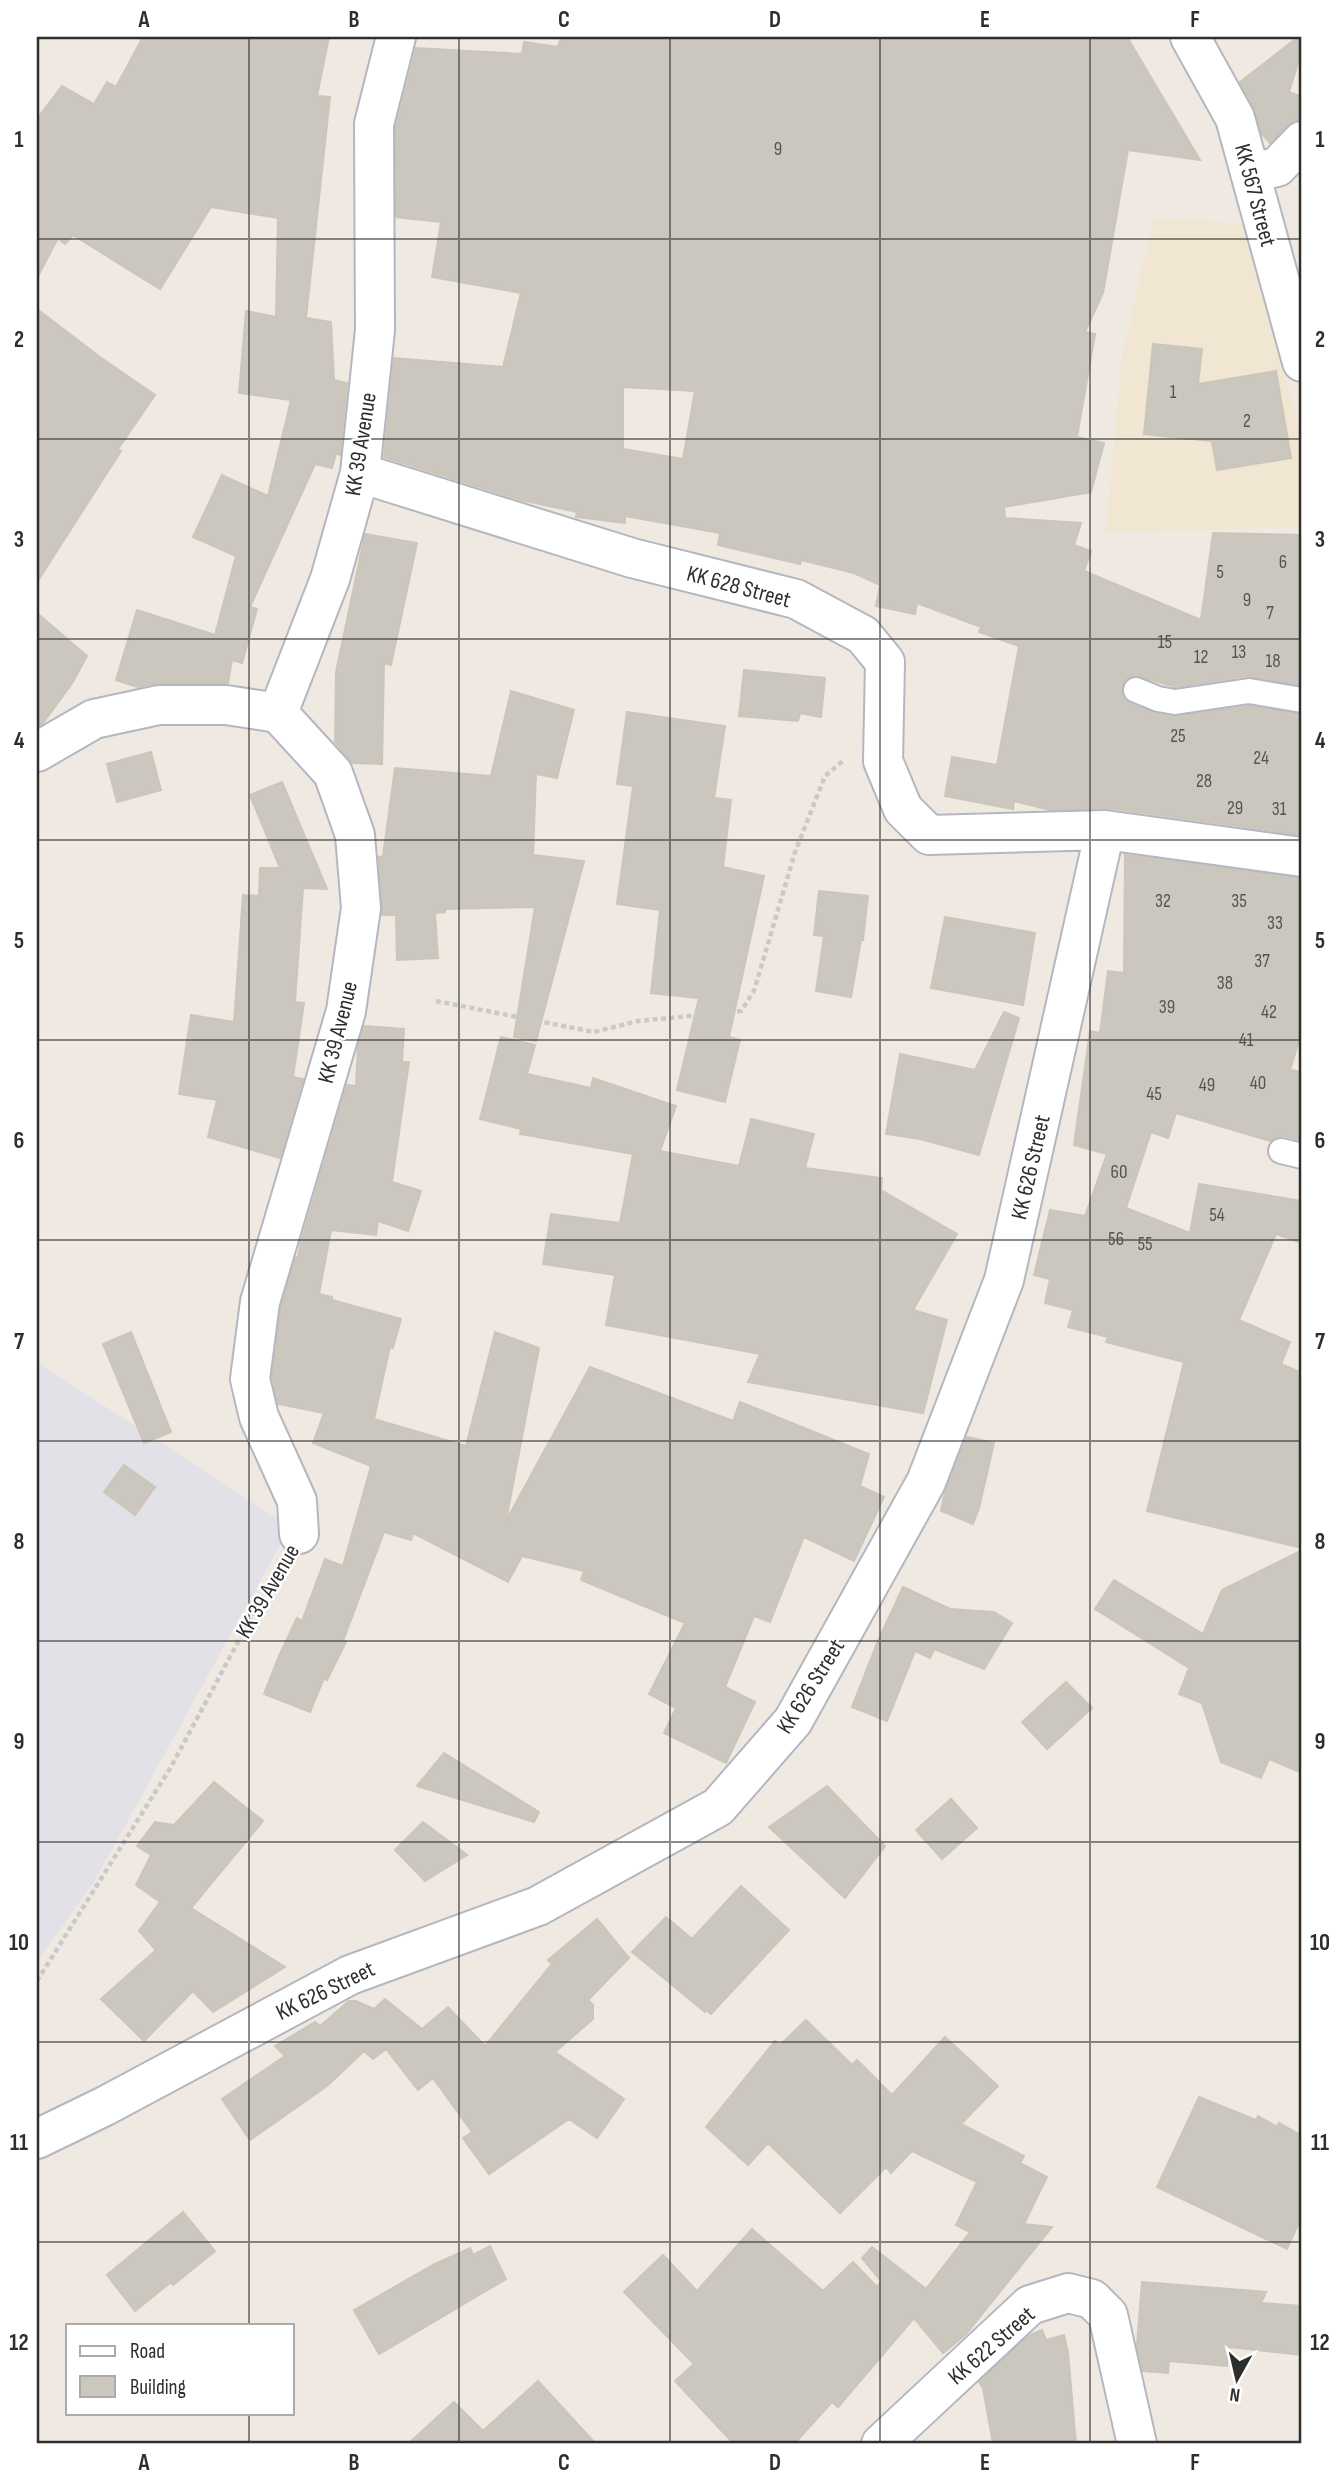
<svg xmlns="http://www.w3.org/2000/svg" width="1339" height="2481" font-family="'Sofia Sans Condensed',sans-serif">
<rect width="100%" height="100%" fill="#efe9e1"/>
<path fill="#e3e1e8" d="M37,1362L290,1527L94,1882L37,1962Z"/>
<path fill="#f0e6d1" d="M1153,218L1243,224L1302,439V527L1106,532L1122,358Z"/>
<path fill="#cbc7bf" stroke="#cbc5ba" stroke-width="2" fill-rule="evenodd" d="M143,37H329L317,96L330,97L306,318L331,322L334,380L347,383L340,455L336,453L332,468L315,464L250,607L257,609L242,663L232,660L228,683H159L137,687L116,680L137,610L215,635L236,556L193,537L222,475L268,496L291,400L239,393L246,311L276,317L278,218L211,207L160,289L73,235L65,244L58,238L37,278V119L62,86L94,104L107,82L116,87Z
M561,37H1127L1200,160L1128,150L1103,293L1085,332L1095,334L1077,437L1104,443L1091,492L1004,507L1005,518L1081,523L1074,545L1091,551L1084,571L1201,620L1213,533L1302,535V685L1247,676L1175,687L1135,675L1126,679L1121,691L1124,699L1130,704L1153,713L1172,717L1249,706L1302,714V835L1108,808L1050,810L1014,801L1013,809L945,796L952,757L997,765L1019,646L979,632L981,627L917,603L915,614L876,606L880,585L854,573L801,560L800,564L718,545L720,533L625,516V523L576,517L577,512L521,500L384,457L394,358L503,367L521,293L432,277L441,222L396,217V127L416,48L522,54L524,42L558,47ZM623,387L695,391L683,459L623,449Z
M1298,37H1302V50L1289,92L1302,97V120H1295L1287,125L1270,143L1262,134L1254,108L1240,82Z
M37,309L100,357L155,395L118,449L121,451L37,582Z
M1153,344L1202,349L1198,384L1276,371L1291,458L1217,470L1212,441L1144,434Z
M365,534L417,543L391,665L384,663L382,764L352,763L335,742L336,672Z
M37,613L87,656L73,682L43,723L37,727Z
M744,670L825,678L821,717L800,713L798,721L739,716Z
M511,691L574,710L557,778L536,774L533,855L584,861L536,1041L514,1037L535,907L445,909V912L435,913L438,958L397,960L396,915H382L379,857L383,856L395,768L491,776Z
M627,712L725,726L714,798L731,800L723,867L764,876L729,1037L740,1040L725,1102L677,1090L699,998L651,993L660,910L617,904L633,786L617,784Z
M151,752L161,790L117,802L107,764Z
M282,782L327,889L303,888L295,1002L304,1003L293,1077L303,1079L280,1158L208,1137L217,1100L179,1094L191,1015L234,1022L243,895L259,896L260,868H280L250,795Z
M1125,855L1302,878V1031L1290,1070L1302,1072V1141L1284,1136L1276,1137L1270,1141L1176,1113L1168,1138L1151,1132L1126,1208L1190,1233L1199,1184L1302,1201V1243L1276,1234L1239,1320L1290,1342L1281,1364L1302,1373V1548L1147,1511L1184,1362L1106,1342L1108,1337L1068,1327L1073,1310L1045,1303L1050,1279L1034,1275L1050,1210L1085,1216L1107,1154L1074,1145L1090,1031L1100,1033L1108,971L1124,973Z
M819,891L868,896L863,940H861L851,997L816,991L824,936L814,935Z
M945,917L1035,933L1023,1005L931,988Z
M1004,1012L1019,1018L979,1155L920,1139L886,1134L900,1054L975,1070Z
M364,1026L404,1029L402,1062H409L392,1182L421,1191L408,1231L378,1221L376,1235L331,1230L319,1294L332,1297V1300L401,1319L393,1348L390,1347L374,1419L466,1446L495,1332L539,1348L506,1521L590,1367L733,1421L740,1402L869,1454L860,1486L884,1497L854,1561L804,1537L770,1622L754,1616L725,1687L755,1702L726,1763L664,1733L676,1708L649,1694L685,1623L581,1580L584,1571L522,1556L508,1582L413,1533L411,1540L384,1532L343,1641L346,1642L327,1680L324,1678L310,1712L264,1694L279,1656L297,1618L302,1621L325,1559L343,1566L371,1466L313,1443L324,1413L278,1404L272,1378L281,1307L296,1257H298L300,1245L347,1085L356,1086L358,1047Z
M501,1037L535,1045L527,1074L591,1088L593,1078L676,1106L660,1151L739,1166L751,1119L814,1134L805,1168L882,1178L881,1190L957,1234L913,1310L947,1320L923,1413L748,1382L760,1354L606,1325L615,1275L543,1264L551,1214L620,1223L633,1154L520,1134L521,1129L480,1119Z
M131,1332L171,1432L144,1443L103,1344Z
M967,1437L994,1443L979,1508L973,1524L941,1511L945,1492Z
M124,1465L155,1487L135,1515L104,1492Z
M1302,1550V1773L1269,1759L1261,1778L1221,1762L1202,1703L1179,1694L1189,1668L1095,1609L1114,1580L1203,1634L1222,1590Z
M903,1587L950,1609L994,1612L1012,1623L984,1669L934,1649L930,1658L915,1651L887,1721L852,1707L878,1641Z
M1066,1682L1092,1708L1047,1749L1022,1722Z
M444,1753L539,1812L534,1822L417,1786Z
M214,1782L263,1821L191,1908L285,1967L213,2012L193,1991L144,2041L101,1999L156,1950L139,1931L160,1902L136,1885L151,1855L137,1846L155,1822L174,1825Z
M827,1786L885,1846L845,1898L769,1827Z
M951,1799L977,1828L942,1859L916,1830Z
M423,1822L467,1855L425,1881L395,1850Z
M741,1886L789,1930L711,2014L706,2010L705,2012L632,1952L666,1917L692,1939Z
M597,1919L629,1958L588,2000L593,2005V2019L555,2052L624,2099L597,2138L569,2119L489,2174L463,2138L472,2132L433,2078L418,2090L386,2049L373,2059L364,2051L327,2086L250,2140L222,2099L285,2056L275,2046L315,2022L320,2026L349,2001H356L374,2009L385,1999L422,2029L448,2007L485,2046L552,1964L548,1960Z
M806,2020L852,2065L857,2060L892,2095L945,2037L998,2086L961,2124L1024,2156L1020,2163L1047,2177L1024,2224L1052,2227L966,2334L943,2353L914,2318L838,2407L832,2402L794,2444H734L675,2381L694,2364L624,2292L663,2255L697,2291L752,2229L823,2291L853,2262L877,2287L881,2281L862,2258L872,2247L926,2289L970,2232L956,2225L977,2182L912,2151L891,2173L886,2167L840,2213L768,2143L748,2165L706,2127L775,2041L780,2045Z
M1199,2097L1256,2120L1258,2116L1277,2127L1279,2123L1302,2136V2216L1287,2249L1157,2187Z
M183,2212L215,2251L173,2285L171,2282L135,2311L107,2275Z
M490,2246L506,2279L379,2354L354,2310L433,2265L470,2248L473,2255Z
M1142,2282L1266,2292L1261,2303L1302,2306V2355L1229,2347L1227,2366L1169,2361L1168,2373L1143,2371L1137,2345Z
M1042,2330L1046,2340L1064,2335L1068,2353L1076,2444H993L983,2388L979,2382L1028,2336Z
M538,2381L596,2444H408L454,2402L483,2431Z"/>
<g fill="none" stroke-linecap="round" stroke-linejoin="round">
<defs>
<path id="lane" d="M1136,690L1158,699L1175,702L1249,691L1302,700
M1281,1151L1302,1156"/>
<path id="street" d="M1190,37L1235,118L1302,362
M1250,173L1277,167L1302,141
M360,473L632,558L796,599L863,635L885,662L883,761L903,809L929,835L1105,830L1302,857
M278,713L333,773L355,835L361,908L346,1011L260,1302L250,1379L259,1417L297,1501L299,1534
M278,713L330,579L360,473L375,330L374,124L396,37
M37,752L94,719L159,705H226L278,713
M37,2139L105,2106L350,1975L538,1906L718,1807L793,1721L926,1482L1004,1280L1105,830
M881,2444L1030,2305L1068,2293L1092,2299L1108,2315L1137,2444"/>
</defs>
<use href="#lane" stroke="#b4b7c1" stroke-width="28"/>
<use href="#street" stroke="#b4b7c1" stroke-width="42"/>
<path stroke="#c9c9c9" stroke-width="4.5" stroke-dasharray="5 3.5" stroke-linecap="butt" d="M436,1001L594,1032L638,1021L741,1011L754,991L795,852L825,776L844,760
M37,1981L171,1767L239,1640L281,1570"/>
<use href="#lane" stroke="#fff" stroke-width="24"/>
<use href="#street" stroke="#fff" stroke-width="38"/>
</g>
<path fill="none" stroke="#2e2e2e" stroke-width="2" stroke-opacity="0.55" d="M249,37V2325M459,37V2444M670,37V2444M880,37V2444M1090,37V2444M37,239H1302M37,439H1302M37,639H1302M37,840H1302M37,1040H1302M37,1240H1302M37,1441H1302M37,1641H1302M37,1842H1302M37,2042H1302M37,2242H1302M249,2413V2444"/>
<g text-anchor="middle" stroke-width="5" stroke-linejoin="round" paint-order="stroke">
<g font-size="19" fill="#555452">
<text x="778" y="155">9</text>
<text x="1173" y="398">1</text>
<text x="1247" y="427">2</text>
<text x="1283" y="568">6</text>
<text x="1220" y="578">5</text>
<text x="1247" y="606">9</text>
<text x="1270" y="619">7</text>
<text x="1165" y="648">15</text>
<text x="1239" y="658">13</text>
<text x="1201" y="663">12</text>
<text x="1273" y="667">18</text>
<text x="1178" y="742">25</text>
<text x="1261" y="764">24</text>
<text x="1204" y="787">28</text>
<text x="1235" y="814">29</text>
<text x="1279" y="815">31</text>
<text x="1163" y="907">32</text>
<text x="1239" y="907">35</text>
<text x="1275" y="929">33</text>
<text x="1262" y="967">37</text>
<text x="1225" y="989">38</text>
<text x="1167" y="1013">39</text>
<text x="1269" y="1018">42</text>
<text x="1246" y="1046">41</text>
<text x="1258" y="1089">40</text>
<text x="1207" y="1091">49</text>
<text x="1154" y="1100">45</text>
<text x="1119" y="1178">60</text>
<text x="1217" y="1221">54</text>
<text x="1116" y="1245">56</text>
<text x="1145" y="1250">55</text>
</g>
<g font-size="23" fill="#2e2e2e" stroke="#fff">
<text transform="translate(1256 195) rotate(75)" y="8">KK 567 Street</text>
<text transform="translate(360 444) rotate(-81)" y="8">KK 39 Avenue</text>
<text transform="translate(739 586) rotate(15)" y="8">KK 628 Street</text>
<text transform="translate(337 1032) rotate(-76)" y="8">KK 39 Avenue</text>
<text transform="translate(1030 1167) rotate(-77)" y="8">KK 626 Street</text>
<text transform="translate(267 1591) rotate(-60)" y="8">KK 39 Avenue</text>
<text transform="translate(810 1686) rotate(-58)" y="8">KK 626 Street</text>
<text transform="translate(325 1990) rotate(-26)" y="8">KK 626 Street</text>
<text transform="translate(991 2345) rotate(-41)" y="8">KK 622 Street</text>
</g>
</g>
<rect width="1339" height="2481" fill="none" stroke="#ffffff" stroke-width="77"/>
<rect x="66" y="2324" width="228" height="91" fill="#ffffff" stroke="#ababab" stroke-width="2"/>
<rect x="80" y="2346" width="35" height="10" fill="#ffffff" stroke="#ababab" stroke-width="2"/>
<text x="130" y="2358" font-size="21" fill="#2e2e2e">Road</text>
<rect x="80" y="2376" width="35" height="21" fill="#cbc7bf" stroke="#ababab" stroke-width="2"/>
<text x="130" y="2394" font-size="21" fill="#2e2e2e">Building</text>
<g transform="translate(1237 2379) rotate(188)" stroke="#ffffff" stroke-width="5" paint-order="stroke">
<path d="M0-5L12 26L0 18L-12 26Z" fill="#2e2e2e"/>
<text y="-10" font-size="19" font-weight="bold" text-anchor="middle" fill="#2e2e2e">N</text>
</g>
<rect x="38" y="38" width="1262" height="2404" fill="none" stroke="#2e2e2e" stroke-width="2.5"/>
<g font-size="23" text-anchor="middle" font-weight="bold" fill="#2e2e2e">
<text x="144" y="27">A</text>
<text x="354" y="27">B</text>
<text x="564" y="27">C</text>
<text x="775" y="27">D</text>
<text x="985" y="27">E</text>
<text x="1195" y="27">F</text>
<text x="19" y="147">1</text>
<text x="1320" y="147">1</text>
<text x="19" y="347">2</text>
<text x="1320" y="347">2</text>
<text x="19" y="547">3</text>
<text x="1320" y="547">3</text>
<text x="19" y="748">4</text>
<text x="1320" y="748">4</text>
<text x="19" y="948">5</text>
<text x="1320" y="948">5</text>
<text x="19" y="1148">6</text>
<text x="1320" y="1148">6</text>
<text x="19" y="1349">7</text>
<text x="1320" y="1349">7</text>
<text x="19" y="1549">8</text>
<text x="1320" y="1549">8</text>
<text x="19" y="1749">9</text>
<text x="1320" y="1749">9</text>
<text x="19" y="1950">10</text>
<text x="1320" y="1950">10</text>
<text x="19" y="2150">11</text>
<text x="1320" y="2150">11</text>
<text x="19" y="2350">12</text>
<text x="1320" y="2350">12</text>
<text x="144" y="2470">A</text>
<text x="354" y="2470">B</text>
<text x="564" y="2470">C</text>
<text x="775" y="2470">D</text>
<text x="985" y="2470">E</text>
<text x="1195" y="2470">F</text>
</g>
</svg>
